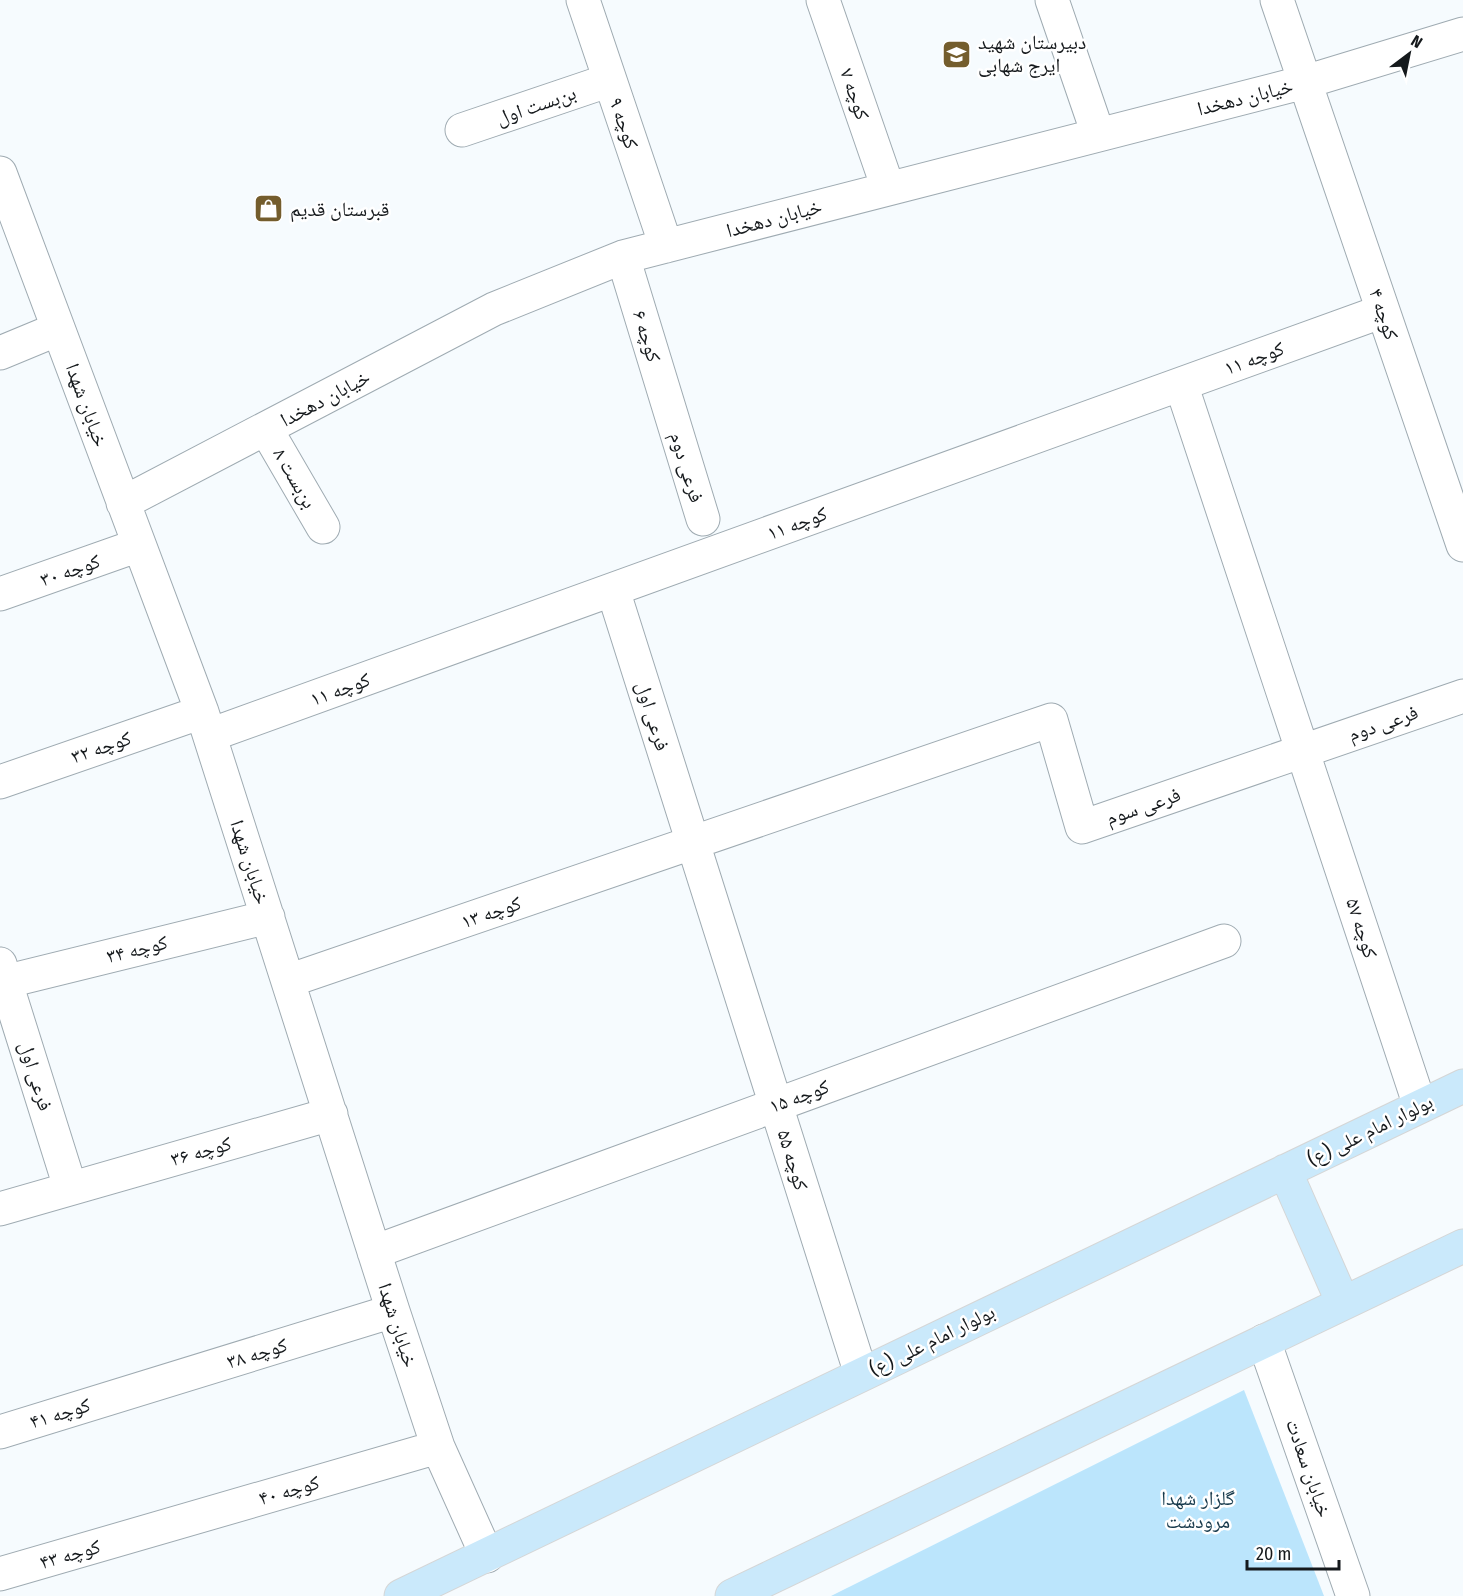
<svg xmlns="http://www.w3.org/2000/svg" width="1463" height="1596" font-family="'Fira Sans Condensed','Noto Naskh Arabic',sans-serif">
<rect width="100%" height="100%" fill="#f6fbfe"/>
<path fill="#bbe5fc" d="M1244,1390L1324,1596H831Z"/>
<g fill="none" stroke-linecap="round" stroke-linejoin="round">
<defs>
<path id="minor" d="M583,0L666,246
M823,0L888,188
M1052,0L1098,134
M1277,0L1463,545
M462,130L610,80
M0,173L202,712L393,1311L438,1447L487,1556
M623,257L703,519
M0,353L58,329
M1181,384L1420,1106
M266,429L323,527
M123,503L494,309L623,257L1305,82L1463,34
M613,590L861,1374
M0,594L139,545
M210,735L1383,311
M0,782L202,712
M0,964L70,1187
M288,981L1051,720L1082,827L1463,696
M0,983L268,917
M0,1209L331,1114
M374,1252L1224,941
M1264,1341L1353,1596
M0,1432L393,1311
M0,1574L438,1447"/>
<path id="major" d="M1285,1171L1343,1303
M401,1596L1463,1086
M732,1596L1463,1246"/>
</defs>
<use href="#minor" stroke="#9fabb2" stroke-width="35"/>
<use href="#major" stroke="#d5d6d6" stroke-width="35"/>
<use href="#minor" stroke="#fff" stroke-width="33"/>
<use href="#major" stroke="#cae9fb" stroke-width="33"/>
</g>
<defs>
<symbol id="school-square" viewBox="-11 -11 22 22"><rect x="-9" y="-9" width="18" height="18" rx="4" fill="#745d2d" stroke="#fff"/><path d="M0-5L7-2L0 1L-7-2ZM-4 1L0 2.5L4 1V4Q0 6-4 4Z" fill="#fff"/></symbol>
<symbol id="shop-square" viewBox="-11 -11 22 22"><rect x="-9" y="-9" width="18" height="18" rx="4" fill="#745d2d" stroke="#fff"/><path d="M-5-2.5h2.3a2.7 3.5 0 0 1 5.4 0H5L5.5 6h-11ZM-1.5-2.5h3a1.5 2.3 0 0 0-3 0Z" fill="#fff"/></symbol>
</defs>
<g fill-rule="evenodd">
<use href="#school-square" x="940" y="38" width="33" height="33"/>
<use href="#shop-square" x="252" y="192" width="33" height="33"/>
</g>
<g text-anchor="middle" stroke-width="5" stroke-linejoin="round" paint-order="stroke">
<g font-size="20" fill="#15191c" stroke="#fff" text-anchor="start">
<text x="978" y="49">دبیرستان شهید<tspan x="978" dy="23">ایرج شهابی</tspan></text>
<text x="290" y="216">قبرستان قدیم</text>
</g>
<g font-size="20" fill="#15191c" stroke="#fff">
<text transform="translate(855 94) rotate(71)" y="7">کوچه ۷</text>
<text transform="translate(1245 97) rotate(-14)" y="7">خیابان دهخدا</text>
<text transform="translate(536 105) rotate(-19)" y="7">بن‌بست اول</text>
<text transform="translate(624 123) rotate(71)" y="7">کوچه ۹</text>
<text transform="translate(774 218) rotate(-15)" y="7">خیابان دهخدا</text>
<text transform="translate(1384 314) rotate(71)" y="7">کوچه ۴</text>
<text transform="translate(647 336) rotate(73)" y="7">کوچه ۶</text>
<text transform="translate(1254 358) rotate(-20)" y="7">کوچه ۱۱</text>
<text transform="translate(325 398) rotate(-28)" y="7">خیابان دهخدا</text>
<text transform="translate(87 405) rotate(70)" y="7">خیابان شهدا</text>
<text transform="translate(687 467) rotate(73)" y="7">فرعی دوم</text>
<text transform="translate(295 478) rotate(60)" y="7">بن‌بست ۸</text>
<text transform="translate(797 523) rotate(-20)" y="7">کوچه ۱۱</text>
<text transform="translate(70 570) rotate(-19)" y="7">کوچه ۳۰</text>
<text transform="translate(340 689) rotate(-20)" y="7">کوچه ۱۱</text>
<text transform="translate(653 716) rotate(73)" y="7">فرعی اول</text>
<text transform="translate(1383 723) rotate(-19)" y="7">فرعی دوم</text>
<text transform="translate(101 747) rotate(-19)" y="7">کوچه ۳۲</text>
<text transform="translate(1143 806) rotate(-19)" y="7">فرعی سوم</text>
<text transform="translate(250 862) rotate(72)" y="7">خیابان شهدا</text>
<text transform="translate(491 912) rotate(-19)" y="7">کوچه ۱۳</text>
<text transform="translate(1362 928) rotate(72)" y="7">کوچه ۵۷</text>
<text transform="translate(137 949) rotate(-14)" y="7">کوچه ۳۴</text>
<text transform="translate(36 1076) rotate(73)" y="7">فرعی اول</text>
<text transform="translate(799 1096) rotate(-20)" y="7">کوچه ۱۵</text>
<text transform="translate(1370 1130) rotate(-26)" y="7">بولوار امام علی (ع)</text>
<text transform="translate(201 1151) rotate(-16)" y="7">کوچه ۳۶</text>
<text transform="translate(793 1160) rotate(73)" y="7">کوچه ۵۵</text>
<text transform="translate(398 1325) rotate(72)" y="7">خیابان شهدا</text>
<text transform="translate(932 1340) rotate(-26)" y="7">بولوار امام علی (ع)</text>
<text transform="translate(257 1353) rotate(-17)" y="7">کوچه ۳۸</text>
<text transform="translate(60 1413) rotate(-17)" y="7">کوچه ۴۱</text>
<text transform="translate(1309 1468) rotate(71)" y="7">خیابان سعادت</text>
<text transform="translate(289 1490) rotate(-16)" y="7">کوچه ۴۰</text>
<text transform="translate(70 1554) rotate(-16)" y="7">کوچه ۴۳</text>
</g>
<g font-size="20" fill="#173a4c" stroke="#fff">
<text x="1198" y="1505">گلزار شهدا<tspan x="1198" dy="23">مرودشت</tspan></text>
</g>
</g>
<g transform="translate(1409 54) rotate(32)" stroke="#ffffff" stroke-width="4.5" paint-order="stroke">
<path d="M0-4.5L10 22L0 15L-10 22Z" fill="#15191c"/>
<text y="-9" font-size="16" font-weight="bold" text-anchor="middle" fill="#15191c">N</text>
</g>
<path d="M1247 1560v9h92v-9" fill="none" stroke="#15191c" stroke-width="3"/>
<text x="1256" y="1560" font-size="18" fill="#15191c" stroke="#ffffff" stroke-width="4.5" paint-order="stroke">20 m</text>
</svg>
